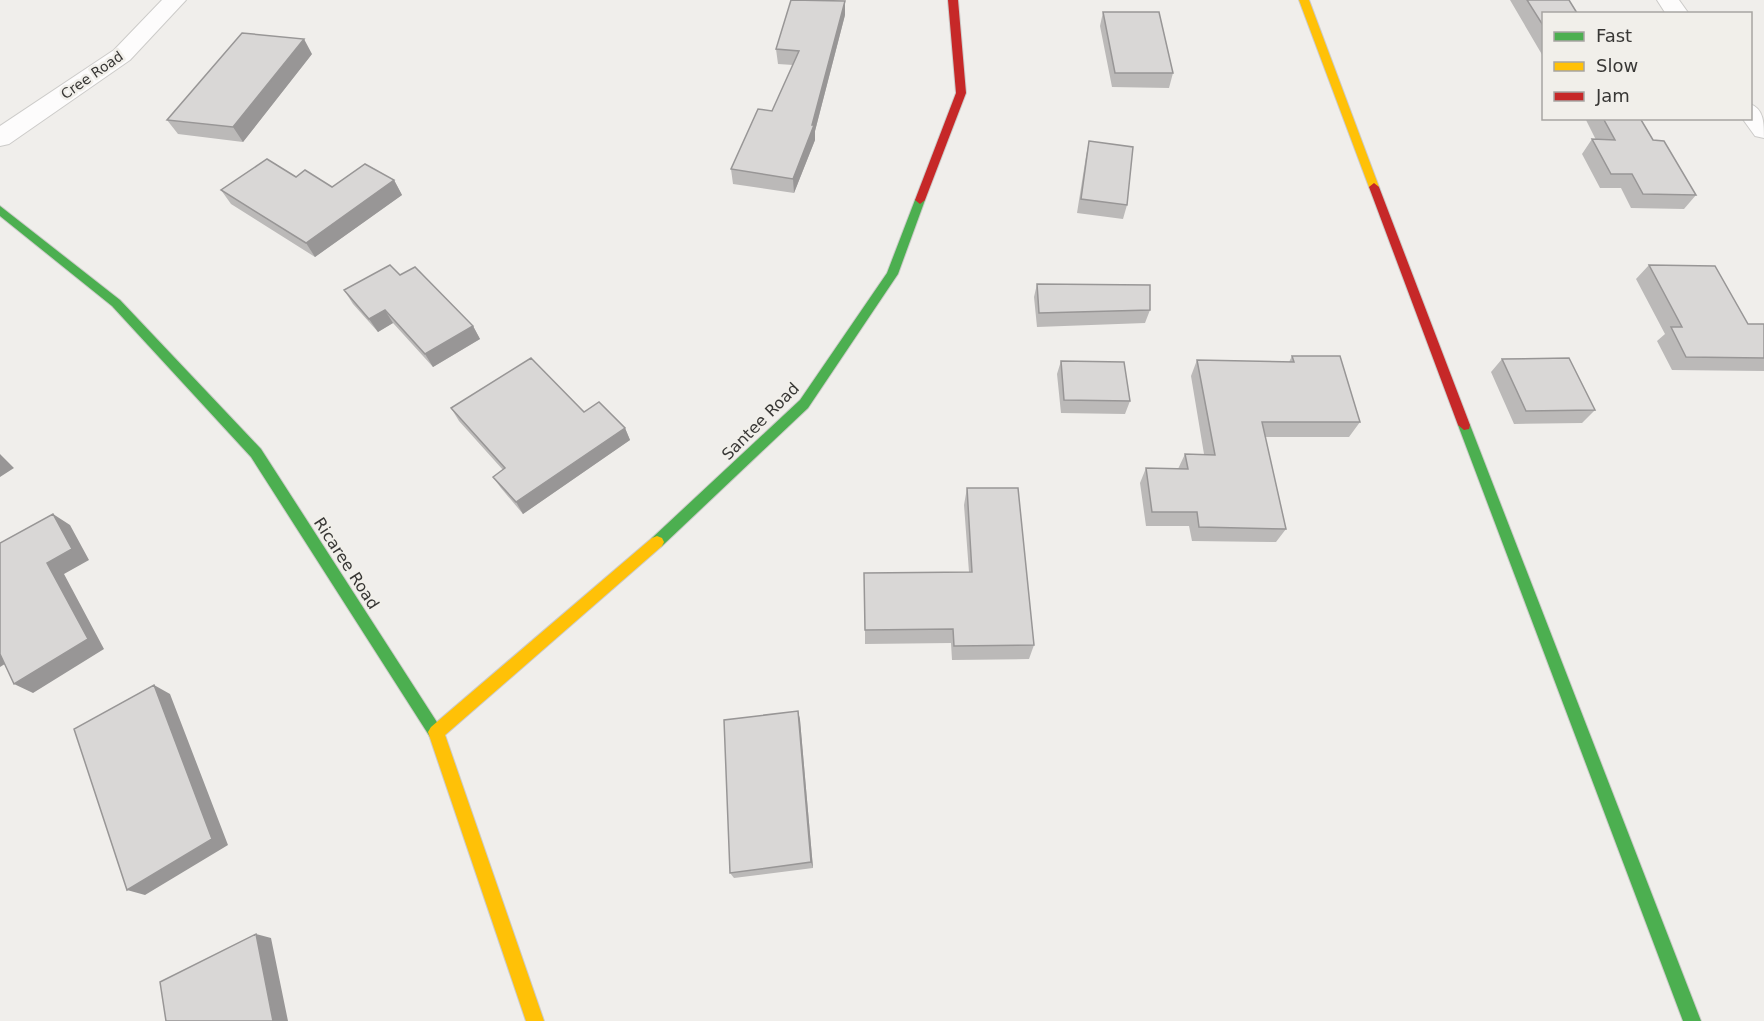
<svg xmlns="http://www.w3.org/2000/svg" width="1764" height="1021" font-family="'DejaVu Sans',sans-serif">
<rect width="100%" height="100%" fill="#f0eeeb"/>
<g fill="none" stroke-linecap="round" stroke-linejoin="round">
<defs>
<path id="street" d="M162,0H186L130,60L9,144L0,146V126L114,50Z
M1657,0H1679L1689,14H1666Z
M1750,104C1764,109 1764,123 1764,138L1755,136L1742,118H1750Z"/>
<path id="fast" d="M920,196L925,200L898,274L808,408L662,546L657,548L652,546L650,542L652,538L800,400L887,273L915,200Z
M0,206L120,300L261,449L442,730L445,735L442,740L437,743L432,740L251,457L112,306L0,216Z
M1464,420L1470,425L1701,1021H1683L1458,425Z"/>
<path id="slow" d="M1299,0H1309L1379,187L1378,190L1374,191L1369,187Z
M657,536L662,538L664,542L662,546L445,735L544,1021H526L428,732L431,727L652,538Z"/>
<path id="jam" d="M948,0H958L966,93L925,200L920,204L915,200L956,93Z
M1374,183L1379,187L1470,425L1469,429L1464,430L1458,425L1369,187Z"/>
</defs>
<use href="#street" stroke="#cccbc9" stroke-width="2"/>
<use href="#fast" stroke="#cccbc9" stroke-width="2"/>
<use href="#slow" stroke="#cccbc9" stroke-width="2"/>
<use href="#jam" stroke="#cccbc9" stroke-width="2"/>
<use href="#street" fill="#fdfcfc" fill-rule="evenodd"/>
<use href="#fast" fill="#4caf50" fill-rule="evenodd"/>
<use href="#slow" fill="#ffc107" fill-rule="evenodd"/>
<use href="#jam" fill="#c62828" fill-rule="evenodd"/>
</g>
<path fill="#bbb9b8" d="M1510,0H1569L1577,13L1544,14V58Z
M1103,12L1173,73L1169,88L1112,87L1100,26Z
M845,15L815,131V140L794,193L733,184L731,169L772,111L793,65L778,64L776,49Z
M312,54L243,142L178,134L167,120Z
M1585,118H1640L1653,140L1696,195L1684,209L1631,208L1621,188H1600L1582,154L1592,139L1596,140Z
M1089,141L1127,205L1123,219L1077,213L1086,156Z
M296,177L332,187L394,180L402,195L315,257L231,204L221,190Z
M1649,265L1748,324H1764V371L1672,370L1657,341L1665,334L1636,279Z
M400,275L473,326L480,339L433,367L393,323L378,332L353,304L344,290Z
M1037,284L1150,310L1145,323L1037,327L1034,297Z
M1292,356L1360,422L1349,437H1265L1286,529L1276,542L1192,541L1189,526H1146L1140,483L1146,468L1178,469L1185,454H1204L1191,376L1197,360L1289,362Z
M1502,359L1595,410L1582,423L1514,424L1491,372Z
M1061,361L1130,401L1125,414L1061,413L1057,374Z
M451,408L625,428L630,440L523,514L501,488L493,477L503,470L459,421Z
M967,488L1034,645L1029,659L952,660L951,643L865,644V630L969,572L964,505Z
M798,711L800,720L813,868L734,878L730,873Z"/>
<path fill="#989696" d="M845,1V15L815,131V140L794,193L793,179Z
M304,39L312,54L243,142L233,127Z
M394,180L402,195L315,257L306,243Z
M385,310L393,323L378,332L369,319Z
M473,326L480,339L433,367L425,354Z
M625,428L630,440L523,514L516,502Z
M0,454L14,468L0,477Z
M53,514L70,525L89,560L64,574L104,649L33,693L14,684L47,563Z
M0,649L16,657L0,667Z
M154,685L170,694L228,845L145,895L127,890Z
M798,711L800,720L813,868L811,862Z
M256,934L271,938L288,1021H273Z"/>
<path fill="#d9d7d6" stroke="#989696" stroke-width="1.5" d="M791,0L845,1L812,125H814L793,179L731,169L758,109L772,111L799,51L776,49Z
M1527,0H1569L1577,13L1583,14H1544V27Z
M1103,12H1159L1173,73H1115Z
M242,33L304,39L233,127L167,120Z
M1603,118H1640L1653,140L1664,141L1696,195L1643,194L1632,174H1611L1592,139L1615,140Z
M1089,141L1133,147L1127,205L1081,199Z
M267,159L296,177L305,170L332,187L365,164L394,180L306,243L221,190Z
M390,265L400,275L415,267L473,326L425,354L385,310L369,319L344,290Z
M1649,265L1715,266L1748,324H1764V358L1686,357L1671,327H1682Z
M1037,284L1150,285V310L1039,313Z
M1292,356H1340L1360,422H1262L1286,529L1199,527L1197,512H1152L1146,468L1188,469L1185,454L1215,455L1197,360L1294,362Z
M531,358L584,412L599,402L625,428L516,502L493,477L505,468L451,408Z
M1569,358L1595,410L1526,411L1502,359Z
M1061,361L1124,362L1130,401L1064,400Z
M967,488H1018L1034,645L954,646L953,629L865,630L864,573L972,572Z
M53,514L72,549L47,563L88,639L14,684L0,654V543Z
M154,685L212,839L127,890L74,729Z
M798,711L811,862L730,873L724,720Z
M256,934L273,1021H166L160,982Z"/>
<g text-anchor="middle" stroke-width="5" stroke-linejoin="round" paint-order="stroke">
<g font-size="14" fill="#383735" stroke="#f1efea">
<text transform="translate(92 75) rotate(-35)" y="5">Cree Road</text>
</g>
<g font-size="16" fill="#383735" stroke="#f1efea">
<text transform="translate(760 421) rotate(-45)" y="6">Santee Road</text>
<text transform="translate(347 563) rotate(57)" y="6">Ricaree Road</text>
</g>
</g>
<rect x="1542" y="12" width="210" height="108" fill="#f1efea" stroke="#a7a5a2" stroke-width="1.5"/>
<rect x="1554" y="32" width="30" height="9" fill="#4caf50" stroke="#a7a5a2" stroke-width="1.5"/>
<text x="1596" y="42" font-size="18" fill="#383735">Fast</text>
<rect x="1554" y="62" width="30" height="9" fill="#ffc107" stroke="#a7a5a2" stroke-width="1.5"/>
<text x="1596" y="72" font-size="18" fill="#383735">Slow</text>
<rect x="1554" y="92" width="30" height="9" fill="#c62828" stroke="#a7a5a2" stroke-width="1.5"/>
<text x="1596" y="102" font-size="18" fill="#383735">Jam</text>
</svg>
